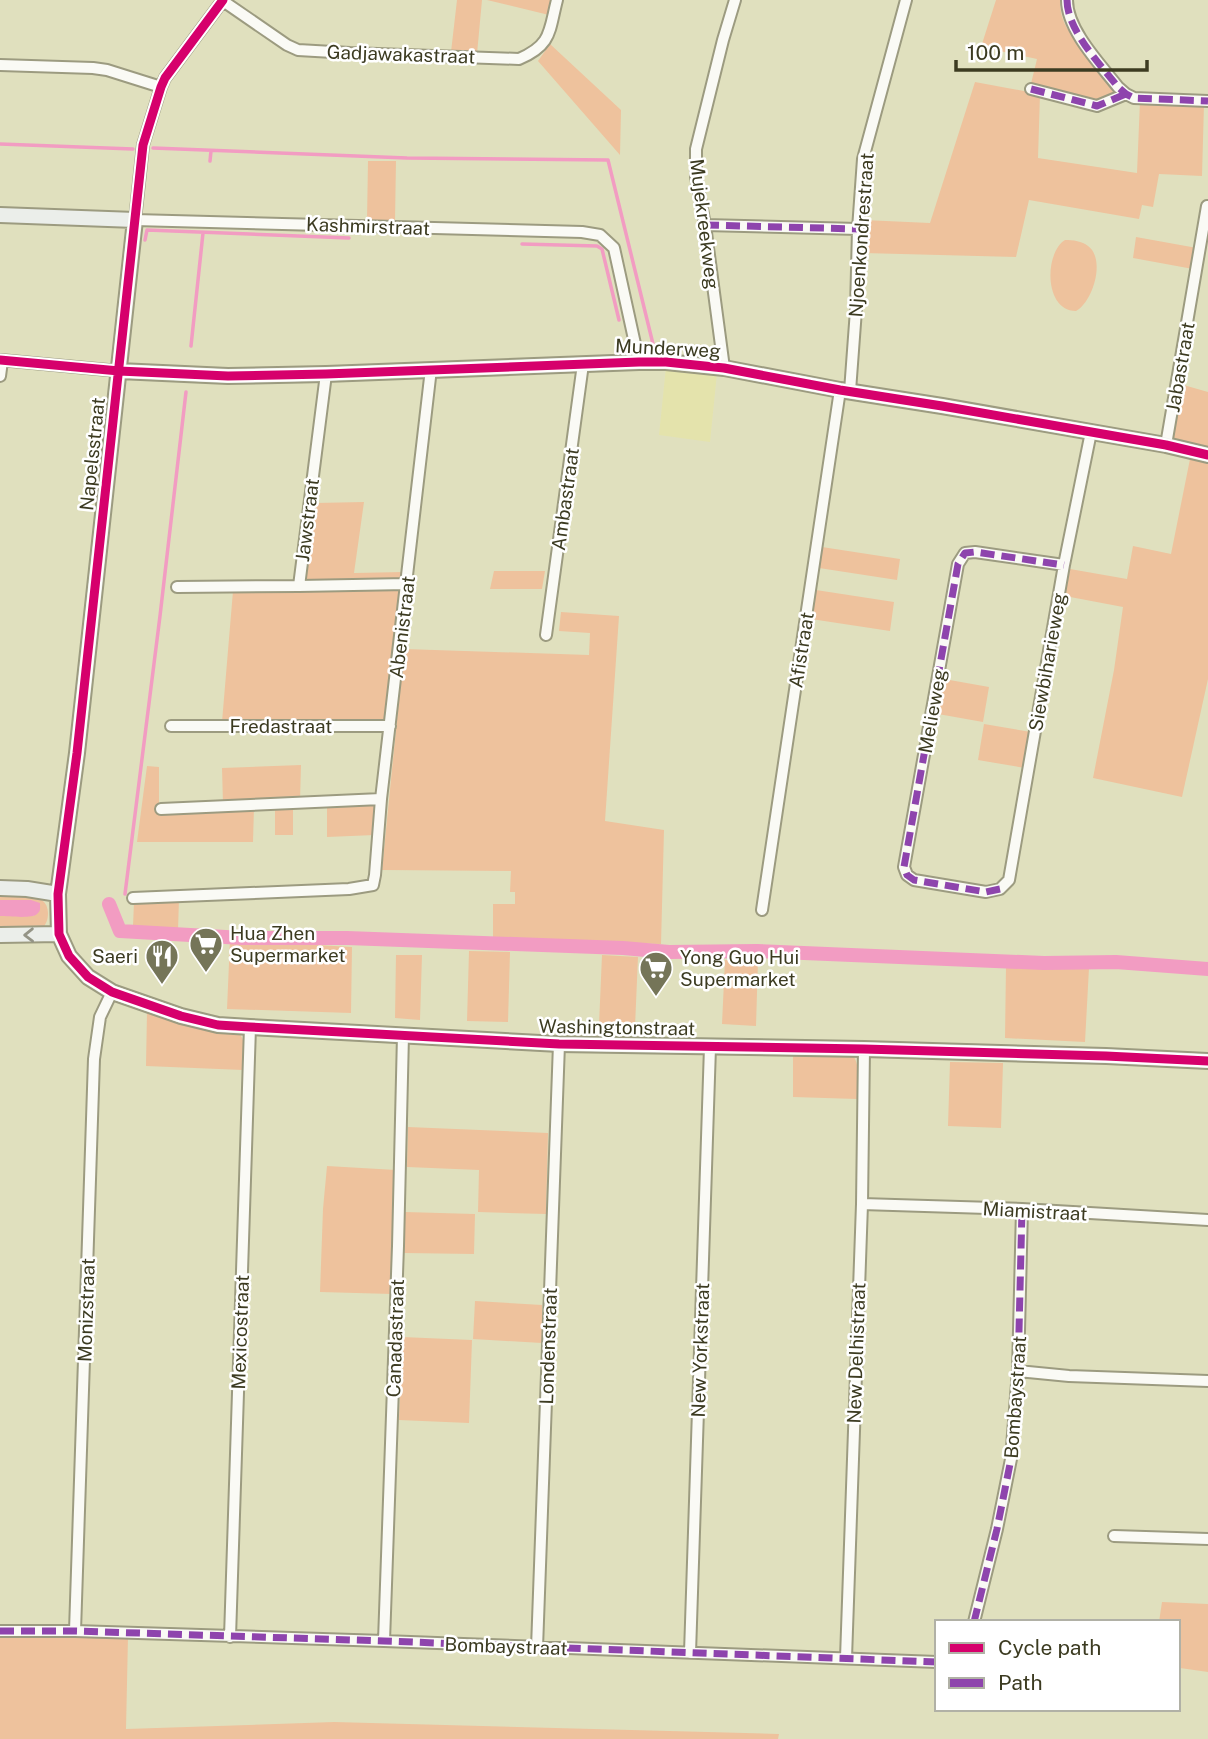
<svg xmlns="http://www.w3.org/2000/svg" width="1208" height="1739" font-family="'Public Sans',sans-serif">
<rect width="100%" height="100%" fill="#e0e0be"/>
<path fill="#e4e3ac" d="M666,367L717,373L710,442L659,435Z"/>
<path fill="#eec29d" d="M457,0H482L477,54L451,52Z
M487,0H553L549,15Z
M996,0H1060C1060,11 1062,19 1067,28L1114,93L1094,104L1040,94L1038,158L1137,173L1140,101L1204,104L1202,176L1159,174L1153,207L1142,205L1139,219L1029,200L1016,257L863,253L864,220L930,223L975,82L1029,92L1037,59L981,47Z
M550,44L621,110L620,155L538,61Z
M368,161H396L395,221L367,220Z
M1136,237L1197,248L1193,269L1133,258Z
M1065,240C1073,240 1082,241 1088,246C1106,259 1093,302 1076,311C1044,311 1044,253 1065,240Z
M1180,384L1208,392V448L1176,442L1173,438L1172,432Z
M1190,459L1208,462V679L1182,797L1093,778L1114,670L1123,607L1065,596L1070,569L1127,579L1133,546L1171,554Z
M364,502L354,573L404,572L388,716L384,720L377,722H222L233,591L305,589L315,503Z
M822,547L900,559L897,580L819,568Z
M494,571H545L542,589H490Z
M816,590L894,602L890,631L811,619Z
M561,612L619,616L605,821L664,830L661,944L493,939V904H515V892H510L511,871L382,870L404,649L589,655L590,633L559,631Z
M944,679L989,687L983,722L938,714Z
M984,724L1031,732L1025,768L978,760Z
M301,765L300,801L223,804L222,768Z
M147,766L159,767V811L254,807L253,842H137Z
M377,801L375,835L327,837V804Z
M275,805H293V835H275Z
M0,893C16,894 48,891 48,913C48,920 46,924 42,929L0,931V916H34L31,900H0Z
M179,899L178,930L133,926L134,902Z
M230,940L352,947L351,1013L227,1009Z
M469,951L510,952L508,1022L467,1021Z
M396,955H422L420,1020L395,1018Z
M602,955L638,957L635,1027L599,1025Z
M725,960H758L756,1026L722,1024Z
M1006,966L1089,968L1085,1042L1005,1038Z
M147,1012L180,1023L238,1032C248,1042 244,1057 243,1070L146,1066Z
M793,1049L850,1052C862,1063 857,1083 857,1099L793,1097Z
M950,1062L1003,1063L1001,1128L948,1126Z
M408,1127L548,1133L546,1214L478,1212L479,1170L407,1167Z
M327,1166L396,1170L392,1294L320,1292L323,1209Z
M405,1212L475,1214L474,1254L404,1253Z
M475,1301L542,1305V1343L473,1339Z
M402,1337L472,1340L469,1423L399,1420Z
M1162,1602L1208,1604V1672L1180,1668L1178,1666V1622H1159Z
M31,1635L128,1637L126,1729L334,1722L779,1734L778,1739H0V1636Z"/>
<path fill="#f29cc2" d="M0,900H31L40,903C40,908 41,911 37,914C32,919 8,916 0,916Z"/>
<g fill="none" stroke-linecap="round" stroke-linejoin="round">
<path stroke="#f29cc2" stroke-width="3.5" d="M0,144L133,149
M153,148L407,158L608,160L653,344
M210,161L211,151
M145,240L147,230L349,238
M522,244L597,246L602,249L619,320
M191,346L203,233
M125,894L160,616L186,392"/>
<path stroke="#f29cc2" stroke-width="14" d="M109,904L120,931L243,938H347L623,948L669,952L757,951L1044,963L1116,962L1208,969"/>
<defs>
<path id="street" d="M223,0L165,78L161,87L143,145L135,220L582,232L600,235L614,248L639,362
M1067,0C1067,30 1100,64 1118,87L1126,94L1134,98L1208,101
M223,1L287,45L298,50L350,53L519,59C552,45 549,31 557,0
M0,65L93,68L107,70L161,87
M1031,89L1097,106L1126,94
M705,225L858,229
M0,360L119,371
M724,368L705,225L696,177V149L723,40L735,0
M0,376L2,361
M850,391L856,310L858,229L863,159L906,0
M1166,445L1207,206
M1064,565L975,552L965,553L958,564L904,867L907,875L914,880L986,892L1000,889L1009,880L1064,565L1091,432
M299,586L326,374
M177,587L299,586L407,584
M546,635L583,364
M171,726H390
M161,809L381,799
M133,898L349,889L373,885L375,875L381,799L431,369
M762,910L840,390
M862,1204L1022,1209L1208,1220
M1018,1371L1069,1376L1208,1381
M1114,1536L1208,1539
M974,1622L997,1529L1011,1459L1018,1371L1022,1209
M0,1631H75L384,1641L937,1662
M75,1631L94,1059L100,1017L112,992
M230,1637L250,1027
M384,1641L398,1246L403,1035
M537,1648L559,1044
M690,1653L710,1047
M846,1658L862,1204L864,1049"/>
<path id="secondary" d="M0,215L135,220L77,753L58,894L59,934L69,956L88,977L112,992L181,1016L218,1025L250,1027L559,1044L864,1049L1106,1056L1208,1061
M119,371L228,376L326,374L639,362H666L724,368L840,390L942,406L1166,445L1208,455
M0,888L27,889L58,894
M0,935L59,934"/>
</defs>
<use href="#street" stroke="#9c9b80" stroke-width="14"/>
<use href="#secondary" stroke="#9c9b80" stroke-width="18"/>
<use href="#street" stroke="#fafaf5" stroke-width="10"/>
<use href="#secondary" stroke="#ebeeea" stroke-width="14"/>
<path stroke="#8e44ad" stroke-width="7" stroke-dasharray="14 7" stroke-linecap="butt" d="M1067,0C1067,30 1100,64 1118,87L1126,94L1134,98L1208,101
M1031,89L1097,106L1126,94
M705,225L858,229
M1000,889L986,892L914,880L907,875L904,867L958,564L965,553L975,552L1064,565
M974,1622L997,1529L1011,1459L1018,1371L1022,1209
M0,1631H75L384,1641L937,1662"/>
<defs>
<path id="cycleway" d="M223,0L165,78L161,87L143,145L77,753L58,894L59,934L69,956L88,977L112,992L181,1016L218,1025L250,1027L559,1044L864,1049L1106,1056L1208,1061
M0,360L119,371L228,376L326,374L639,362H666L724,368L840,390L942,406L1166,445L1208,455"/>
</defs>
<use href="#cycleway" stroke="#fff" stroke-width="13"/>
<use href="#cycleway" stroke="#d6006c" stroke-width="9"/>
</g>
<defs><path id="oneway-chevron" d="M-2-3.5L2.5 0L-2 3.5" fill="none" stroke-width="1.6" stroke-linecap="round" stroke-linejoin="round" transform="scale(1.75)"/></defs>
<use stroke="#949486" href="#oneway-chevron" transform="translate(29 935) rotate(179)"/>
<defs>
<symbol id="supermarket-pin" viewBox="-11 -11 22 30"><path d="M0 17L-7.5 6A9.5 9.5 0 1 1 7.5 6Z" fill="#757558" stroke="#fff"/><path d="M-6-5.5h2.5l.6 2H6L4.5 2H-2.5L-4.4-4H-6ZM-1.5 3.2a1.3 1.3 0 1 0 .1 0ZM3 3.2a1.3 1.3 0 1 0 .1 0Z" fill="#fff"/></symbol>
<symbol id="restaurant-pin" viewBox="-11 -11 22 30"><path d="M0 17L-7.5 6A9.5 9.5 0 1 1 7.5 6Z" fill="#757558" stroke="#fff"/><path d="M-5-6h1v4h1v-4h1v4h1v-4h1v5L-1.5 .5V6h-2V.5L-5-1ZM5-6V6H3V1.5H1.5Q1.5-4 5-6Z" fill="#fff"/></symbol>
</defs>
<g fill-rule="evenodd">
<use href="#supermarket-pin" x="187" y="925" width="38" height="52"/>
<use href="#restaurant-pin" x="143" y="937" width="38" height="52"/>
<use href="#supermarket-pin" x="637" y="949" width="38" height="52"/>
</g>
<g text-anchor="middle" stroke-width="5" stroke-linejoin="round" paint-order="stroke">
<g font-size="19" fill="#3c3b21" stroke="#fff">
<text transform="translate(401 54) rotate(2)" y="7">Gadjawakastraat</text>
<text transform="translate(705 224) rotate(83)" y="7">Mujekreekweg</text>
<text transform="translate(368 226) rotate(2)" y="7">Kashmirstraat</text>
<text transform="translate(861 235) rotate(-86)" y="7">Njoenkondrestraat</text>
<text transform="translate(668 348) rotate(3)" y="7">Munderweg</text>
<text transform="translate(1180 367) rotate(-80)" y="7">Jabastraat</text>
<text transform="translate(92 454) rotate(-84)" y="7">Napelsstraat</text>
<text transform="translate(565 499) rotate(-82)" y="7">Ambastraat</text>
<text transform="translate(307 520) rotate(-83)" y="7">Jawstraat</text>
<text transform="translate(402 627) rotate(-83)" y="7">Abenistraat</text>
<text transform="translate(801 650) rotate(-81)" y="7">Afistraat</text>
<text transform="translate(1047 662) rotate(-80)" y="7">Siewbiharieweg</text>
<text transform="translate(932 711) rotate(-80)" y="7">Melieweg</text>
<text x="281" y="733">Fredastraat</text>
<text transform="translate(617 1027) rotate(1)" y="7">Washingtonstraat</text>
<text transform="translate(1035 1211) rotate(3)" y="7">Miamistraat</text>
<text transform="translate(86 1310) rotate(-88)" y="7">Monizstraat</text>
<text transform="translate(240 1332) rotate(-88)" y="7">Mexicostraat</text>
<text transform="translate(395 1338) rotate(-88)" y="7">Canadastraat</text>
<text transform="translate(548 1346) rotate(-88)" y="7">Londenstraat</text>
<text transform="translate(700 1350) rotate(-88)" y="7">New Yorkstraat</text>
<text transform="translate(856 1353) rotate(-88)" y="7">New Delhistraat</text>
<text transform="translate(1015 1397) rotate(-86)" y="7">Bombaystraat</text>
<text transform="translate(506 1646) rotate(2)" y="7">Bombaystraat</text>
</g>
<g font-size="19" fill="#3c3b21" stroke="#fff" text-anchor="start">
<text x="230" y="940">Hua Zhen<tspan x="230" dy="22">Supermarket</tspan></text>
<text x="138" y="963" text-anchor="end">Saeri</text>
<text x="680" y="964">Yong Guo Hui<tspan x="680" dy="22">Supermarket</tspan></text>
</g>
</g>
<rect x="935" y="1620" width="245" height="91" fill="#ffffff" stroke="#b1b1a6" stroke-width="2"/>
<rect x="949" y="1643" width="35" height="10" fill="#d6006c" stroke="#b1b1a6" stroke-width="2"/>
<text x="998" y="1655" font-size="21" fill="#3c3b21">Cycle path</text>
<rect x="949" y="1678" width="35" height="10" fill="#8e44ad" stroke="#b1b1a6" stroke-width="2"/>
<text x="998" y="1690" font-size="21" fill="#3c3b21">Path</text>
<path d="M956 60v10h191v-10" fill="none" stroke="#3c3b21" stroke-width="3.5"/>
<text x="967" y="60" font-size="21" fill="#3c3b21" stroke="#ffffff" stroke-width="5" paint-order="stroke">100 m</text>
</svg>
